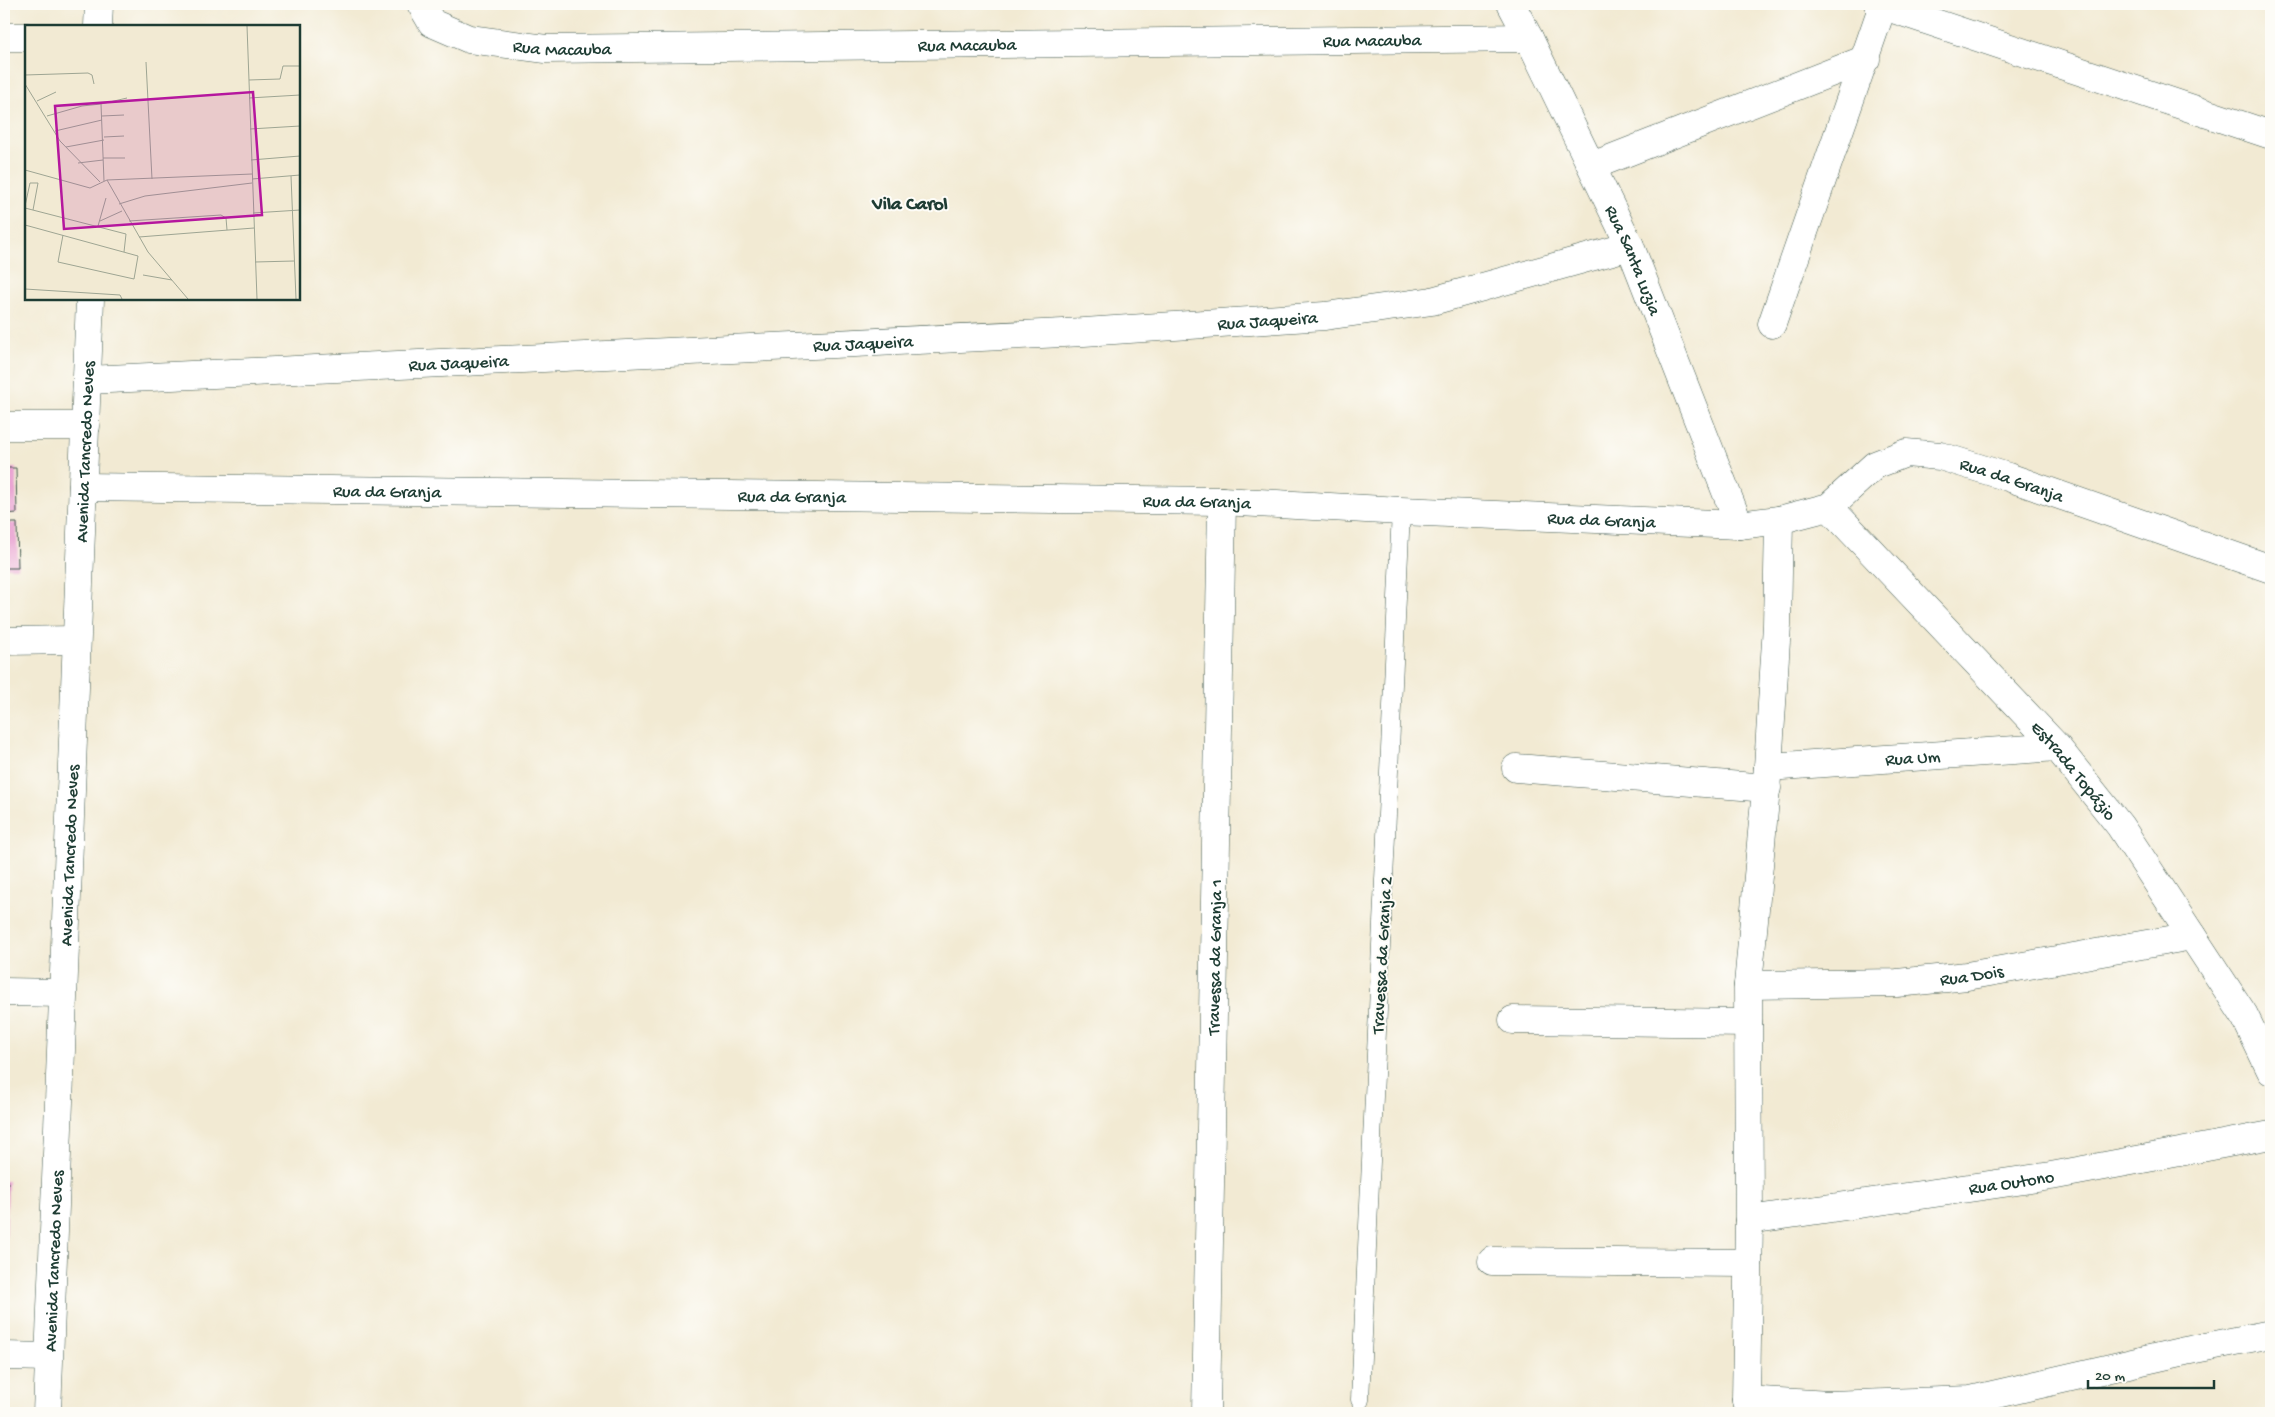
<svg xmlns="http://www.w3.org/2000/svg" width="2275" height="1417" font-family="'Gochi Hand',sans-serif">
<rect width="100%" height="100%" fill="#fdfcf7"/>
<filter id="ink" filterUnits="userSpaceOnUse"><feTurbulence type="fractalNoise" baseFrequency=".02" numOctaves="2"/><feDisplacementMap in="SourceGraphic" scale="10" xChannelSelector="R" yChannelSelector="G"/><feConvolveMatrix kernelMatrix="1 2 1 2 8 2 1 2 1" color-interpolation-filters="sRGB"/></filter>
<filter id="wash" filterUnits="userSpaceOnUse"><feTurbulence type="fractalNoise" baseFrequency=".0096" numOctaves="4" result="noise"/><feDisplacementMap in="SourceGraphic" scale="20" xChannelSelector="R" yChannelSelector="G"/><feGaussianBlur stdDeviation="1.12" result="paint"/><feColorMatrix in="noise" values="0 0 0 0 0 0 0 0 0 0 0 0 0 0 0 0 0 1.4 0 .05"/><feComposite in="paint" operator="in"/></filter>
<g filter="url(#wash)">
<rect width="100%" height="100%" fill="#f2ead3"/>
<g id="blocks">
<path fill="#e9a3d2" d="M4,468H16L17,513L4,514Z
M4,523H17L18,568H4Z
M4,1181H8L6,1246H4Z"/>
</g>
</g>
<g filter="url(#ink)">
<use href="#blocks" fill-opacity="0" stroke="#3f574c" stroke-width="1"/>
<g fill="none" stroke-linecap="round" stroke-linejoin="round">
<defs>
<path id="service" d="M1360,1400L1401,511"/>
<g id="minor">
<path id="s1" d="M421,4L432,23L469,39L546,49L1529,38"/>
<path id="s2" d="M1511,4L1529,38L1630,246L1739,525"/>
<path d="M1878,4L2271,135"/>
<path d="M4,37H26"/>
<path d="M1592,166L1866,59"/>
<path d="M1772,324L1883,5"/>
<path id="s3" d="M88,380L1084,332L1325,316L1432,301L1630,246"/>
<path id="s4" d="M83,487L1222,501L1401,511L1739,525L1779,520L1829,507L1875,465L1906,453L1940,456L2008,477L2271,569"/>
<path id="s5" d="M1829,507L2057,747L2120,826L2244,1015L2271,1071"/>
<path d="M4,641L76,640"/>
<path id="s6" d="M1768,767L2057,747"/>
<path d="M1516,768L1767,788"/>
<path id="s7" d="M1748,985L1897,983L1967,976L2192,936"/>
<path d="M4,992L62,993"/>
<path d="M1513,1020L1748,1023"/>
<path id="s8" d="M1749,1220L2051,1176L2271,1135"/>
<path d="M1492,1261L1748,1263"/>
<path d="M4,1356L48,1357"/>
<path d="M1746,1400L1749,1220L1748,985L1768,767L1777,625L1779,520"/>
<path d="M1746,1400L1829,1405L1971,1400L2185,1351L2271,1334"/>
<path id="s9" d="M1206,1413L1222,501"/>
</g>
<path id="secondary" d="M4,426H86"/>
<g id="primary">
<path d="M98,26L99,4"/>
<path id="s10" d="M47,1413L90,299"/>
</g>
</defs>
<use href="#service" stroke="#3f574c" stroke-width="19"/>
<use href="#minor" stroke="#3f574c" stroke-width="29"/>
<use href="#secondary" stroke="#3f574c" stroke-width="29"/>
<use href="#primary" stroke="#3f574c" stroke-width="29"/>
<use href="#service" stroke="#fff" stroke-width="18"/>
<use href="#minor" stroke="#fff" stroke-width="28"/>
<use href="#secondary" stroke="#fff" stroke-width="28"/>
<use href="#primary" stroke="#fff" stroke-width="28"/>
</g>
</g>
<g text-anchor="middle" stroke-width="4" stroke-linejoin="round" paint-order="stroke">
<g font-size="18" fill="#1f3d34" stroke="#fdfcf7">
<text dy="6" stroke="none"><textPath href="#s1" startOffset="966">Rua Macauba</textPath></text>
<text dy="6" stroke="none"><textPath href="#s1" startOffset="561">Rua Macauba</textPath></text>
<text dy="6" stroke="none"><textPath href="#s1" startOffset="156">Rua Macauba</textPath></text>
<text dy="6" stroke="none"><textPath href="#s2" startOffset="284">Rua Santa Luzia</textPath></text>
<text dy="6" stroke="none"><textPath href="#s3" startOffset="1181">Rua Jaqueira</textPath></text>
<text dy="6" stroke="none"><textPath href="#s3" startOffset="776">Rua Jaqueira</textPath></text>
<text dy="6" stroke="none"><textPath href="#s3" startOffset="371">Rua Jaqueira</textPath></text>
<text dy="6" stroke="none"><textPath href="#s10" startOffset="962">Avenida Tancredo Neves</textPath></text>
<text dy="6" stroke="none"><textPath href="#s4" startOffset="1954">Rua da Granja</textPath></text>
<text dy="6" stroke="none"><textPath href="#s4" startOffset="304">Rua da Granja</textPath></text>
<text dy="6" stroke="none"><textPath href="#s4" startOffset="709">Rua da Granja</textPath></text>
<text dy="6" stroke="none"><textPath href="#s4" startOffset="1114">Rua da Granja</textPath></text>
<text dy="6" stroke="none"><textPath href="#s4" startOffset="1519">Rua da Granja</textPath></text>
<text dy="6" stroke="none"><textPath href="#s6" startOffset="145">Rua Um</textPath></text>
<text dy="6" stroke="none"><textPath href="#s5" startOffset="360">Estrada Topázio</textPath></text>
<text dy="6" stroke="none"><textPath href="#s10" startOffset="558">Avenida Tancredo Neves</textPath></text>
<text transform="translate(1381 955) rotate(-87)" y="6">Travessa da Granja 2</text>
<text dy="6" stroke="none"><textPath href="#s9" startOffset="456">Travessa da Granja 1</textPath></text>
<text dy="6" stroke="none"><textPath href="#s7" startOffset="224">Rua Dois</textPath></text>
<text dy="6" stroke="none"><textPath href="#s8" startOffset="265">Rua Outono</textPath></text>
<text dy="6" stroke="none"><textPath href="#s10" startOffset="152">Avenida Tancredo Neves</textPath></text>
</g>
<g font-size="19" font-weight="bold" fill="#1f3d34" stroke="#fdfcf7">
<text x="910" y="209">Vila Carol</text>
</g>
</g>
<g transform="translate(25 25)">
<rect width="275" height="275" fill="#f2ead3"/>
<path fill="none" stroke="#9ea593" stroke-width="1" d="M222,1L232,274M121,37L127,154M0,50L63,48L67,50L69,59M224,55L255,54L258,41H275M0,59L35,116L75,157M224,73L275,70M12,76L31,67M76,79L79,156M76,79L102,73M22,91L57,81L76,79M77,91L99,90M225,104L275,101M30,106L77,95M79,112L99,111M41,122L79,115M78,133H100M226,135L275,131M53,138L78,135M0,145L65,163L82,155L227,149M266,151L271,274M227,154L275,150M82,155L123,227L163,274M94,179L120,171L227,158M0,181L5,158H13L8,185M0,183L101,209L99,227M228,188L275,185M75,196L97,186M104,196L196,190L201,193L202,205M0,200L113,231L109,254L33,237L38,210M73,201L81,173M114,212L229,203M230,237L269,236M118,250L147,255M0,264L95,270L97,274"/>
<path fill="#b5179e" fill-opacity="0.15" stroke="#b5179e" stroke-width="2.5" d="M228,67L237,190L39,204L30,81Z"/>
<rect width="275" height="275" fill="none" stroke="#1f3d34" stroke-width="2.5"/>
</g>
<rect width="2275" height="1417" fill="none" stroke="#fdfcf7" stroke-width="20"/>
<path d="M2088 1380v8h126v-8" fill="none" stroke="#1f3d34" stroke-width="2.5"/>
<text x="2095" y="1380" font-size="15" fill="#1f3d34" stroke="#fdfcf7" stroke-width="4" paint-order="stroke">20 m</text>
</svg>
